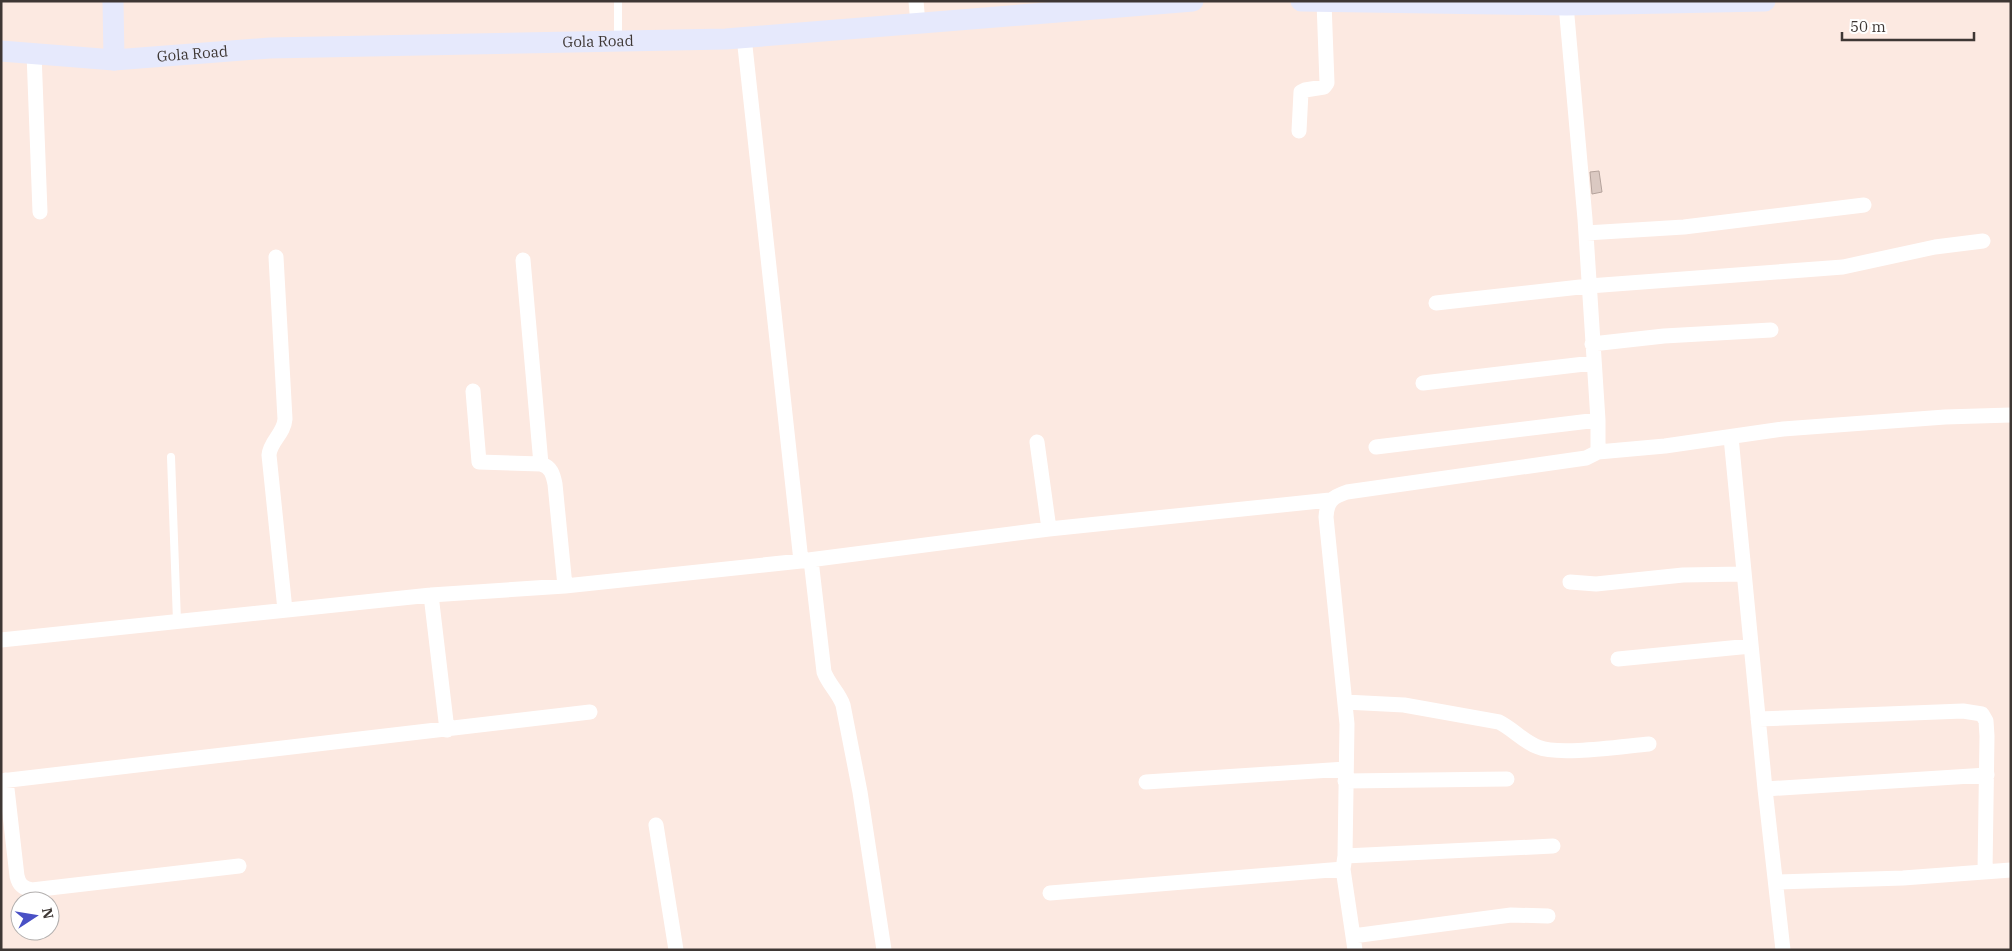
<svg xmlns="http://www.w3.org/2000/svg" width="2012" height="951" font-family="'IBM Plex Serif',serif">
<rect width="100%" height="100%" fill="#fce9e1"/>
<path fill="#dbc9c2" stroke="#b5a39c" d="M1599,171L1602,192L1592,194L1590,172Z"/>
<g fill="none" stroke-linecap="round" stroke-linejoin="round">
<path stroke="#fff" stroke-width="8" d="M618,1V39
M171,457L177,621"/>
<path stroke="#fff" stroke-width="15" d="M916,1L918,24
M744,37L801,561
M34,53L40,212
M1299,131L1301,92L1305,90L1324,87L1327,83L1324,2
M1586,233L1684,227L1864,205
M276,257L285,419C284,434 270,441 269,455L285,610
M523,260L541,464
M1436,303L1589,286L1843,267L1935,247L1983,241
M1592,344L1664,336L1771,330
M1423,383L1593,363
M473,391L479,462L541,464C551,467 553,474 555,484L565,586
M1731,437L1765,789L1783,950
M1037,442L1049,529
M1376,447L1598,420
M1598,452L1665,446L1783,429L1945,417L2011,415
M811,560L824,672C829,685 839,693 843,705L860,792L884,950
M1570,582L1596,584L1683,575L1744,574
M431,595L447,730
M1,640L431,595L565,586L801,561L1049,529L1330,500
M1618,659L1751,646
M1345,702L1404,705L1499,722C1513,729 1524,742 1538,747C1558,756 1624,746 1649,744
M1758,719L1963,711L1982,714L1986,721L1987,736L1985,872
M6,780L17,876C19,885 23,888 32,890L239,866
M1,781L590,712
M1345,781L1507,779
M1146,782L1346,769
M1765,789L1987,775
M656,825L676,950
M1345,856L1553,846
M1776,882L1903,878L2011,870
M1050,893L1343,869
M1353,936L1511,915L1548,916
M1355,950L1343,869L1345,856L1347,724L1326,517C1327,501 1332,497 1347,492L1586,458L1598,452V420L1585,219L1566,5"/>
<g stroke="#e6e9fc" stroke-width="21">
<path d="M113,1L114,60"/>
<path d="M1301,1L1566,5L1765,1"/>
<path id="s1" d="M1,51L114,60L270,48L726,39L1193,1"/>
</g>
</g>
<g text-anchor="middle" stroke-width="5" stroke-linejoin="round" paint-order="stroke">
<g font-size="15" fill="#3e3734" stroke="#fff">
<text dy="5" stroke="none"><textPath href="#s1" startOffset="598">Gola Road</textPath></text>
<text dy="5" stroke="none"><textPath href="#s1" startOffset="192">Gola Road</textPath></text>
</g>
</g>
<rect width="2012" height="951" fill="none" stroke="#3e3734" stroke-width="5"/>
<g transform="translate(35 916) rotate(78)"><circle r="24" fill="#ffffff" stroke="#b2afae"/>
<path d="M0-4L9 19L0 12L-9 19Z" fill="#4950c5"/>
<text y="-8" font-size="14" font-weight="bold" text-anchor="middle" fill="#3e3734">N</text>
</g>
<path d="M1842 32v8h132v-8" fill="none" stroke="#3e3734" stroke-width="2.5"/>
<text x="1850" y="32" font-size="15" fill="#3e3734" stroke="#ffffff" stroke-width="4" paint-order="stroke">50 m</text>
</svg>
